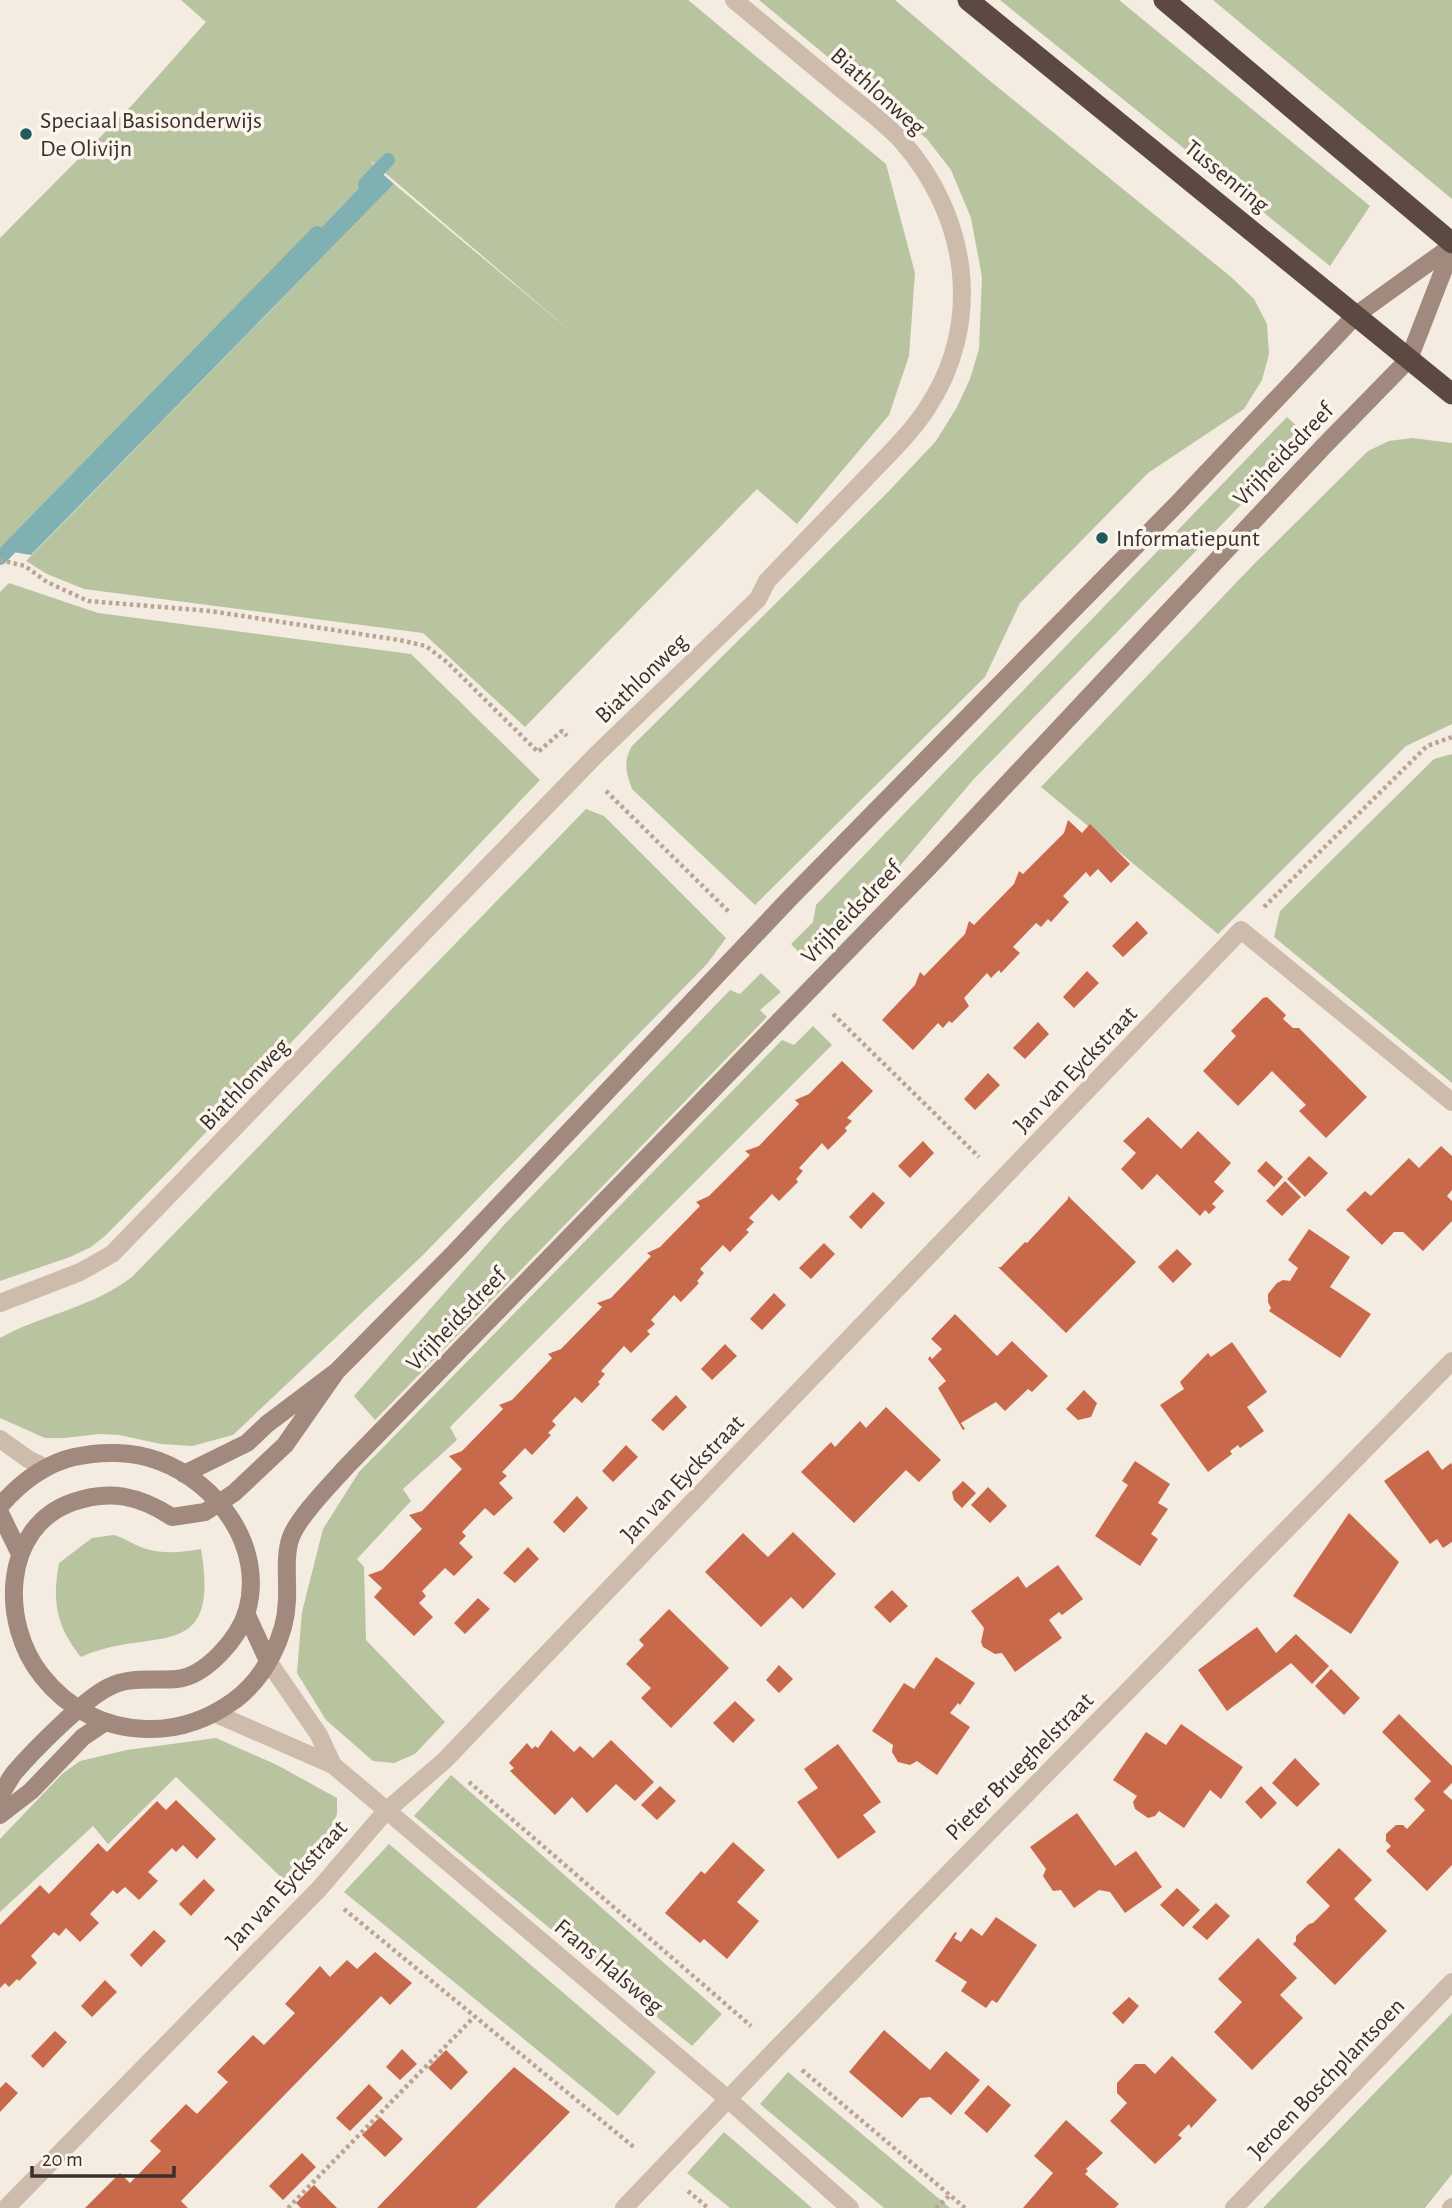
<svg xmlns="http://www.w3.org/2000/svg" width="1452" height="2208" font-family="'Alegreya Sans',sans-serif">
<rect width="100%" height="100%" fill="#f4ebe1"/>
<path fill="#b8c4a0" d="M181,0H688L886,164L915,273L909,356L889,415L797,524L757,489L525,727L423,633L84,589L47,574L26,561L394,184L574,334L370,160L377,169L13,552L0,549V238L134,103L206,22Z
M759,0H895L984,76L1231,277L1254,299L1267,324L1269,354L1262,380L1244,409L1148,473L1020,603L985,677L755,905L632,789C626,773 623,761 632,746L888,492L936,441L957,407L970,379L979,349L982,277L971,218L951,170L927,139Z
M1000,0H1119L1370,206L1330,266Z
M1213,0H1452V199Z
M1287,417L1308,436L973,780L835,942L831,937L807,961L791,944L813,922L816,905Z
M1412,438L1452,443V724L1406,746L1218,934L1041,787L1254,564L1368,451L1389,441Z
M9,583L98,613L411,654L540,780L175,1165L105,1236L91,1247L70,1257L0,1281V592Z
M1452,754V1083L1274,937L1280,911L1434,759Z
M586,809L604,816L726,938L707,964L422,1256L233,1435L192,1446L161,1444L119,1435L99,1434L64,1438H45L0,1418V1338C43,1314 93,1308 133,1276Z
M761,973L781,992L760,1010L767,1017L375,1420L354,1396L503,1226L730,990L740,994Z
M813,1026L832,1045L450,1427L457,1440L403,1489L411,1501L357,1559L364,1567L366,1640L445,1722L415,1754L394,1763L373,1761L326,1720L297,1673L302,1612L323,1529L359,1472L782,1040L794,1045Z
M113,1535C122,1537 126,1540 134,1544C155,1555 178,1553 201,1549C221,1667 152,1625 81,1657C56,1626 52,1601 59,1563L92,1538Z
M216,1738L277,1765L337,1798V1814L318,1856L283,1879L176,1777L108,1844L93,1826L0,1912V1839L62,1774L80,1761L127,1750Z
M451,1775L722,2014L692,2046L414,1816Z
M389,1844L656,2072L618,2116L344,1892Z
M1452,2013V2174L1425,2208H1263Z
M788,2072L950,2208H884L760,2104Z
M724,2132L812,2208H730L687,2173Z"/>
<path fill="#7fb0b2" d="M377,169L394,184L31,555L13,552Z"/>
<g fill="none" stroke-linecap="round" stroke-linejoin="round">
<path stroke="#7fb0b2" stroke-width="14" d="M365,184L388,160
M0,558L317,233"/>
</g>
<path fill="#c8694b" d="M1068,820L1082,833L1090,824L1130,864L1111,883L1098,869L1090,877L1086,872L1063,896L1069,902L1051,922L1048,919L1041,927L1036,923L1013,947L1020,953L1001,973L999,970L991,978L987,973L964,998L969,1006L952,1023L949,1021L943,1028L938,1023L913,1050L882,1020L915,985L920,972L924,976L965,934L969,921L974,925L1014,884L1019,871L1023,874L1064,833Z
M1137,921L1148,933L1123,957L1112,946Z
M1087,971L1099,983L1074,1008L1063,997Z
M1267,997L1286,1015L1283,1019L1293,1028H1299L1367,1097L1326,1138L1299,1111L1306,1105L1272,1071L1238,1106L1203,1071L1236,1036L1231,1031L1263,998Z
M1038,1022L1049,1034L1025,1059L1013,1048Z
M842,1061L873,1091L847,1118L852,1121L845,1128L847,1131L828,1150L822,1143L799,1168L803,1171L796,1179L798,1182L779,1201L772,1194L749,1218L754,1222L746,1230L749,1232L730,1252L723,1245L700,1269L704,1273L697,1281L699,1283L681,1302L674,1295L651,1320L655,1324L647,1331L650,1334L631,1353L624,1346L601,1371L605,1374L598,1382L600,1384L582,1403L575,1397L552,1421L556,1425L548,1433L551,1435L532,1455L525,1448L502,1472L507,1476L499,1483L513,1498L494,1516L485,1508L462,1532L466,1536L459,1543L473,1557L454,1576L445,1568L422,1591L426,1596L419,1603L433,1617L414,1636L374,1597L382,1588L368,1575L382,1570L422,1529L409,1515L422,1511L462,1469L449,1456L462,1451L503,1409L499,1405L512,1400L552,1358L548,1354L561,1349L602,1307L597,1303L611,1298L651,1256L647,1253L660,1247L700,1206L696,1202L709,1196L750,1155L745,1151L759,1146L799,1104L795,1100L809,1094Z
M988,1073L1000,1085L975,1110L964,1099Z
M1148,1117L1181,1149L1198,1131L1231,1163L1214,1182L1224,1191L1212,1204L1216,1207L1209,1214L1205,1210L1200,1216L1157,1174L1142,1190L1121,1169L1136,1153L1123,1141Z
M923,1141L934,1153L910,1178L898,1166Z
M1441,1146L1452,1156V1190L1447,1196L1452,1201V1221L1423,1251L1403,1232H1394L1382,1245L1346,1210L1365,1191L1371,1196L1409,1158L1419,1168Z
M1309,1156L1328,1173L1305,1197L1287,1179Z
M1266,1161L1283,1177L1274,1187L1257,1171Z
M1285,1181L1301,1197L1282,1216L1266,1201Z
M873,1192L885,1203L861,1229L849,1217Z
M1068,1196L1136,1262L1066,1333L998,1267H1001L1025,1242L1027,1243L1068,1199Z
M1309,1229L1350,1257L1330,1287L1371,1314L1340,1358L1269,1311L1271,1308L1268,1302V1294L1277,1283L1283,1280L1290,1281L1298,1268L1288,1260Z
M824,1243L835,1254L811,1279L799,1268Z
M1177,1249L1192,1264L1173,1283L1158,1267Z
M774,1293L786,1305L762,1330L750,1319Z
M955,1314L997,1356L1012,1341L1048,1376L1032,1392L1028,1389L1005,1411L996,1402L961,1423L965,1429L963,1430L938,1388L946,1381L928,1359L930,1356L932,1359L942,1349L931,1339Z
M1232,1342L1267,1392L1247,1407L1264,1431L1240,1448L1238,1445L1230,1451L1232,1454L1208,1472L1160,1405L1184,1389L1180,1382L1208,1353L1211,1357Z
M725,1344L737,1356L712,1380L701,1369Z
M1084,1390L1097,1403L1091,1417L1078,1420L1066,1409Z
M676,1395L687,1407L663,1431L651,1420Z
M886,1407L941,1460L919,1482L906,1470L854,1523L801,1472L831,1442L835,1447L860,1421L866,1428Z
M626,1445L638,1457L613,1482L602,1471Z
M1428,1450L1442,1470L1451,1463L1452,1465V1542L1443,1548L1437,1539L1430,1544L1384,1481Z
M1135,1461L1170,1484L1158,1503L1168,1509L1151,1534L1158,1539L1140,1566L1095,1536L1128,1485L1122,1481Z
M963,1481L976,1493L962,1508L954,1500L952,1492Z
M988,1487L1007,1506L990,1523L971,1505Z
M577,1496L588,1508L564,1533L553,1522Z
M1349,1513L1399,1562L1351,1634L1293,1596Z
M793,1532L836,1574L803,1609L791,1597L761,1627L705,1572L743,1533L768,1557Z
M528,1547L539,1559L515,1583L503,1573Z
M1058,1565L1083,1599L1062,1615L1059,1612L1049,1620L1062,1638L1015,1672L1002,1653L995,1654L983,1647L981,1642L984,1628L971,1611L1018,1576L1026,1588Z
M892,1590L908,1606L890,1623L874,1607Z
M478,1598L490,1609L465,1634L454,1623Z
M669,1609L729,1668L671,1728L641,1698L651,1688L626,1664L644,1645L639,1640Z
M1257,1627L1276,1653L1296,1634L1329,1666L1312,1684L1291,1663L1227,1711L1198,1670Z
M936,1657L975,1683L960,1705L958,1703L950,1713L970,1727L937,1775L917,1761L910,1765L898,1762L892,1752L893,1745L872,1731L904,1683L914,1689Z
M779,1665L793,1679L779,1693L766,1680Z
M1331,1669L1360,1698L1344,1715L1315,1686Z
M735,1701L755,1720L733,1743L713,1723Z
M1399,1714L1452,1766V1783L1443,1792L1452,1800V1865L1427,1891L1386,1851L1391,1846L1386,1841V1834L1396,1825H1403L1407,1829L1425,1810L1414,1799L1431,1781L1382,1732Z
M1181,1724L1243,1767L1221,1799L1210,1790L1184,1828L1159,1811L1155,1816L1148,1818L1135,1809L1133,1802L1137,1796L1113,1780L1146,1732L1166,1745Z
M551,1730L574,1752L580,1746L593,1758L611,1740L654,1782L635,1801L616,1784L587,1813L572,1797L555,1815L510,1771L514,1768L509,1763L527,1743L532,1749L535,1746L538,1748Z
M838,1744L881,1802L863,1815L876,1832L838,1859L797,1802L818,1788L804,1769Z
M1295,1758L1320,1784L1297,1807L1272,1783Z
M660,1786L676,1801L657,1820L641,1805Z
M1261,1786L1277,1803L1261,1819L1245,1802Z
M176,1800L216,1839L197,1859L183,1845L176,1852L172,1848L148,1872L158,1881L139,1900L125,1887L117,1894L113,1890L90,1914L99,1923L80,1942L66,1928L59,1936L54,1932L31,1956L37,1963L19,1981L17,1979L9,1987L5,1983L0,1988V1925L40,1885L49,1894L98,1843L107,1852L157,1801L166,1810Z
M1077,1813L1115,1866L1136,1851L1162,1887L1125,1913L1110,1892L1099,1890L1074,1908L1061,1890L1053,1891L1043,1876L1046,1869L1030,1847Z
M733,1842L765,1870L737,1902L759,1921L727,1959L704,1939L700,1943L665,1913L701,1871L705,1874Z
M1339,1848L1372,1880L1354,1899L1387,1931L1335,1985L1293,1944L1296,1941V1936L1309,1924L1313,1923L1330,1906L1306,1882Z
M204,1879L215,1890L191,1916L179,1904Z
M1177,1888L1200,1910L1183,1927L1160,1905Z
M1216,1903L1230,1916L1207,1940L1192,1927Z
M996,1917L1037,1945L997,2003L992,2000L986,2008L961,1991L967,1982L935,1961L955,1932L957,1933L954,1938L961,1942L971,1928L982,1936Z
M154,1930L166,1941L141,1967L130,1955Z
M1258,1938L1297,1978L1280,1995L1303,2018L1252,2070L1214,2032L1242,2002L1218,1979Z
M375,1952L412,1983L390,2005L381,1996L181,2201L188,2208H85L120,2173L130,2183L161,2151L150,2141L186,2104L197,2114L228,2082L217,2072L253,2035L264,2045L295,2013L285,2004L320,1966L330,1977L347,1960L357,1969Z
M105,1980L117,1992L92,2017L81,2006Z
M1129,1997L1139,2006L1123,2024L1112,2013Z
M884,2030L930,2070L946,2051L980,2080L951,2115L930,2097L920,2098L902,2118L849,2072Z
M55,2031L67,2042L43,2068L31,2056Z
M402,2049L417,2064L400,2080L386,2067Z
M446,2050L468,2072L451,2090L428,2068Z
M1172,2056L1217,2100L1191,2128L1189,2124L1178,2135L1182,2138L1155,2164L1110,2121L1127,2103L1117,2093V2083L1135,2064H1145L1155,2074Z
M514,2067L570,2112L499,2185L476,2208H377Z
M6,2082L18,2093L0,2112V2088Z
M369,2084L383,2098L350,2131L336,2118Z
M988,2085L1011,2105L987,2133L964,2113Z
M380,2117L403,2139L385,2157L362,2135Z
M1066,2120L1103,2153L1086,2169L1088,2171L1085,2174L1119,2204L1115,2208H1023L1053,2173L1034,2156Z
M302,2153L316,2167L283,2200L269,2186Z
M314,2185L337,2208H301L296,2203Z"/>
<g fill="none" stroke-linecap="round" stroke-linejoin="round">
<path stroke="#b9a596" stroke-width="4.5" stroke-dasharray="3.5 3.5" stroke-linecap="butt" d="M0,560L25,566L47,582L88,601L210,611L399,640L426,646L448,663L538,752L562,731L567,736
M606,791L729,912
M1264,907L1427,746L1452,737
M833,1014L979,1157
M469,1782L751,2026
M344,1909L635,2148
M802,2070L965,2208
M688,2191L708,2208
M288,2208L474,2017
M936,2208L950,2195"/>
<path stroke="#cdbbac" stroke-width="18" d="M0,1303L80,1272L112,1254L595,756L758,599L767,581C800,547 833,512 866,478C887,456 909,435 926,410C984,323 969,217 901,140C883,121 861,105 840,88C805,59 769,29 734,0
M0,1439L28,1459L46,1468
M268,1661L319,1735L333,1765
M214,1713L333,1765L729,2100L850,2208
M6,2208L319,1889L386,1811L444,1761L1241,930L1452,1102
M624,2208L777,2048L1452,1361
M1234,2208L1452,1982
M1451,2208L1452,2207"/>
<path stroke="#a18a7d" stroke-width="18" d="M336,1372L285,1445L234,1493L205,1512L172,1517C140,1496 110,1489 73,1502C1,1527 0,1624 42,1676C68,1709 105,1728 146,1729C178,1730 209,1719 235,1700C265,1677 286,1637 287,1600C288,1580 284,1555 291,1537C299,1516 332,1483 347,1466L930,866L1323,447L1409,359L1452,248
M184,1474L247,1443L267,1424L336,1372L455,1252L791,897L1177,504L1356,315L1452,246
M0,1506C20,1483 44,1464 74,1457C101,1451 133,1451 159,1461C218,1483 265,1547 247,1611C239,1638 206,1676 177,1679C155,1681 129,1676 109,1687C85,1698 32,1752 14,1773C9,1780 5,1788 0,1795
M0,1513L19,1552
M246,1613L268,1661
M0,1815L31,1791L83,1737L104,1723"/>
<path stroke="#5c4a42" stroke-width="21" d="M968,0L1452,394
M1164,0L1452,243"/>
</g>
<g fill="#1f5a5e" stroke="#fbf5ee" stroke-width="2.5">
<circle cx="26" cy="134" r="7"/>
<circle cx="1102" cy="538" r="7"/>
</g>
<g text-anchor="middle" stroke-width="7" stroke-linejoin="round" paint-order="stroke">
<g font-size="24" fill="#3b302b" stroke="#fbf5ee">
<text transform="translate(878 91) rotate(42)" y="8">Biathlonweg</text>
<text transform="translate(1227 176) rotate(39)" y="8">Tussenring</text>
<text transform="translate(1283 454) rotate(-46)" y="8">Vrijheidsdreef</text>
<text transform="translate(641 678) rotate(-44)" y="8">Biathlonweg</text>
<text transform="translate(851 912) rotate(-46)" y="8">Vrijheidsdreef</text>
<text transform="translate(1075 1069) rotate(-46)" y="8">Jan van Eyckstraat</text>
<text transform="translate(244 1084) rotate(-46)" y="8">Biathlonweg</text>
<text transform="translate(456 1319) rotate(-46)" y="8">Vrijheidsdreef</text>
<text transform="translate(682 1478) rotate(-46)" y="8">Jan van Eyckstraat</text>
<text transform="translate(1019 1766) rotate(-45)" y="8">Pieter Brueghelstraat</text>
<text transform="translate(286 1884) rotate(-47)" y="8">Jan van Eyckstraat</text>
<text transform="translate(609 1966) rotate(40)" y="8">Frans Halsweg</text>
<text transform="translate(1326 2078) rotate(-46)" y="8">Jeroen Boschplantsoen</text>
</g>
<g font-size="24" fill="#3b302b" stroke="#fbf5ee" text-anchor="start">
<text x="40" y="128">Speciaal Basisonderwijs<tspan x="40" dy="28">De Olivijn</tspan></text>
<text x="1116" y="546">Informatiepunt</text>
</g>
</g>
<path d="M32 2166v10h142v-10" fill="none" stroke="#3b302b" stroke-width="3.5"/>
<text x="42" y="2166" font-size="21" fill="#3b302b" stroke="#fbf5ee" stroke-width="5" paint-order="stroke">20 m</text>
</svg>
